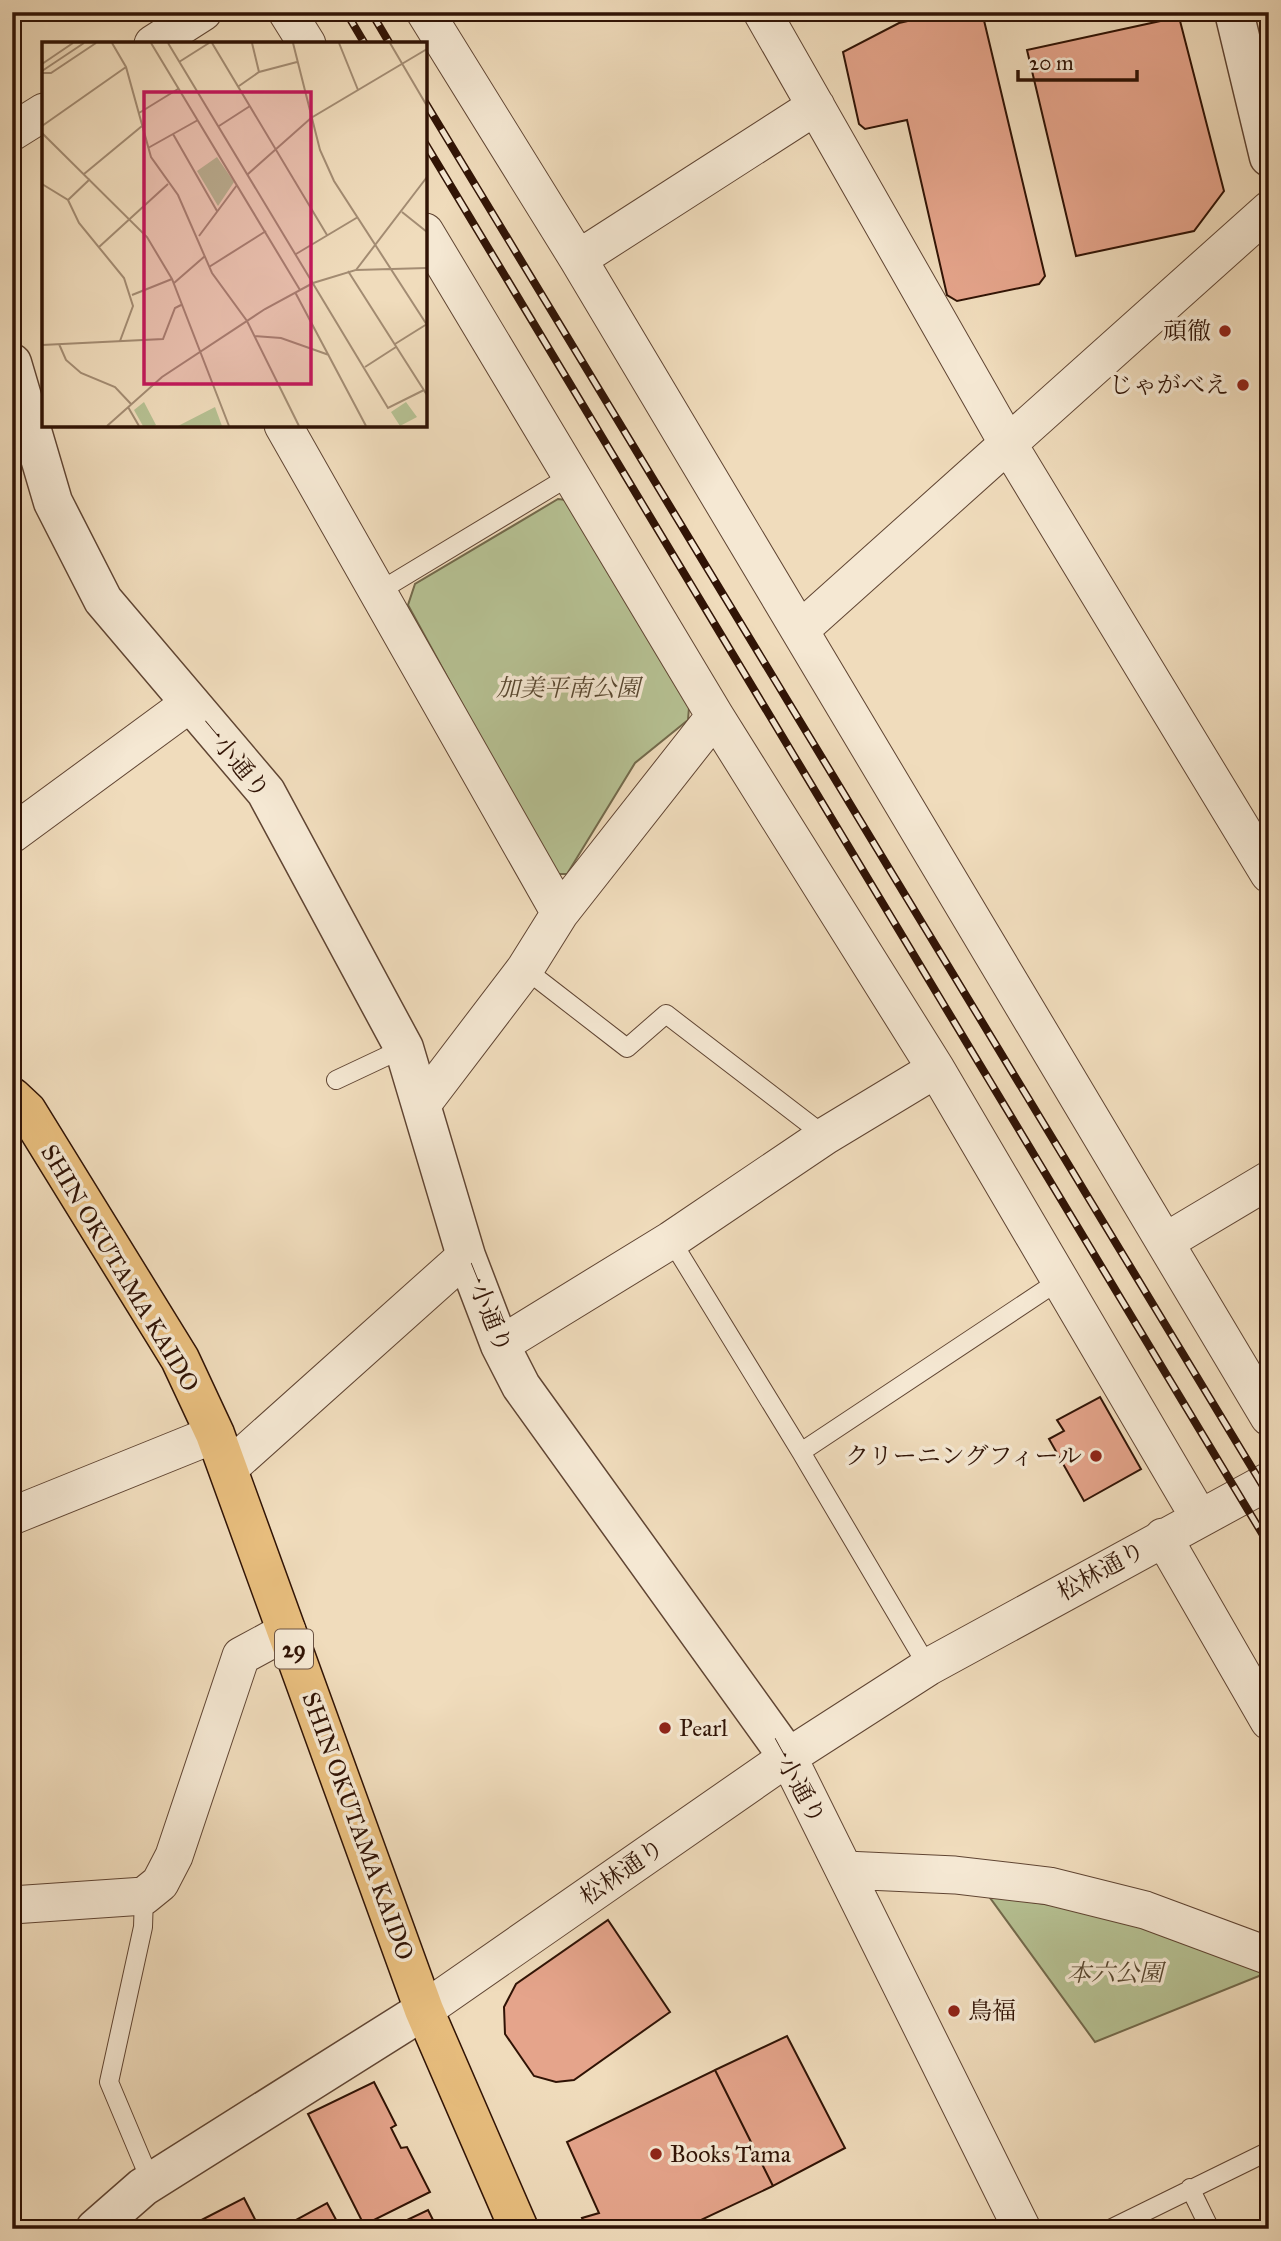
<svg xmlns="http://www.w3.org/2000/svg" width="1281" height="2241" font-family="'IM FELL Great Primer','Noto Serif JP',serif">
<rect width="100%" height="100%" fill="#f0dcbc"/>
<filter id="stains"><feTurbulence type="fractalNoise" baseFrequency=".00286" numOctaves="4"/><feColorMatrix values="0 0 0 0 .2 0 0 0 0 .09 0 0 0 0 .02 0 0 0 .5 -.17"/></filter>
<radialGradient id="worn" r=".72"><stop offset=".6" stop-color="#630" stop-opacity="0"/><stop offset="1" stop-color="#630" stop-opacity=".3"/></radialGradient>
<path fill="#b6c193" stroke="#736a4c" stroke-width="2" d="M558,499L574,501L690,695L688,720L635,763L567,874H555L408,605L415,584Z
M988,1895L1128,1917L1269,1972L1095,2042Z"/>
<path fill="#e5a48b" stroke="#301305" stroke-width="2" d="M947,12H982L1045,276L1039,284L957,301L947,295L907,120L865,129L859,124L843,52L899,23Z
M1179,17L1224,191L1194,231L1076,256L1027,50Z
M1100,1397L1141,1469L1084,1501L1049,1439L1064,1431L1057,1420Z
M608,1920L670,2012L574,2080L556,2082L534,2076L505,2034L504,2007L516,1984Z
M787,2036L845,2148L773,2186L715,2070Z
M715,2070L773,2186L682,2229H587L582,2218L599,2213L567,2142Z
M374,2082L396,2125L391,2128L401,2148L407,2147L430,2192L364,2225L308,2114Z
M244,2198L260,2229H184Z
M327,2203L341,2229H281V2228Z
M428,2210L437,2228L448,2222L451,2229H388Z"/>
<g fill="none" stroke-linecap="round" stroke-linejoin="round">
<defs>
<path id="service" d="M378,592L570,476
M525,969L627,1048L666,1014L825,1136
M336,1080L404,1048
M671,1240L801,1452L928,1667
M801,1452L1060,1280
M144,1896L143,1927L109,2082L151,2182
M1190,2188L1210,2229
M1110,2229L1269,2151"/>
<path id="minor" d="M287,12L307,44
M425,12L578,259L1269,1417
M762,12L1007,442L1269,874
M153,44L203,12
M12,132L44,112
M425,232L715,716L936,1069L1199,1517
M578,259L816,106
M283,425L560,913
M800,630L1269,210
M12,834L189,704
M423,1103L525,969L560,913L715,716
M1165,1242L1269,1180
M500,1345L671,1240L825,1136L936,1069
M228,1469L466,1256
M12,1516L215,1434
M1163,1537L1269,1721
M788,1757L1022,2229
M845,1870L955,1875L1049,1886L1145,1910L1269,1956
M12,1905L144,1896L160,1883L174,1856L241,1656L287,1631
M424,2010L788,1757L928,1667L1269,1481"/>
<path id="tertiary" d="M1234,12L1269,157
M12,363L53,502L103,600L266,792L404,1048L466,1256L500,1345L521,1386L788,1757
M95,2229L143,2187L424,2010"/>
<path id="primary" d="M12,1097L27,1111L180,1359L215,1434L424,2010L519,2229"/>
</defs>
<use href="#service" stroke="#604533" stroke-width="20"/>
<use href="#minor" stroke="#604533" stroke-width="39"/>
<use href="#tertiary" stroke="#604533" stroke-width="41"/>
<use href="#primary" stroke="#301305" stroke-width="41"/>
<use href="#service" stroke="#f5e8d3" stroke-width="18"/>
<use href="#minor" stroke="#f5e8d3" stroke-width="37"/>
<use href="#tertiary" stroke="#f5e8d3" stroke-width="38"/>
<use href="#primary" stroke="#e8be7e" stroke-width="38"/>
<defs>
<path id="rail" d="M346,12L365,44
M371,12L390,44
M425,102L1269,1496
M425,143L1269,1545"/>
</defs>
<use href="#rail" stroke="#301305" stroke-width="8"/>
<use href="#rail" stroke="#f5e8d3" stroke-width="5" stroke-dasharray="16" stroke-linecap="butt"/>
</g>
<g fill="#8f2418" stroke="#f5e8d3" stroke-width="2.5">
<circle cx="1225" cy="331" r="7"/>
<circle cx="1243" cy="385" r="7"/>
<circle cx="1096" cy="1456" r="7"/>
<circle cx="665" cy="1728" r="7"/>
<circle cx="954" cy="2011" r="7"/>
<circle cx="656" cy="2154" r="7"/>
</g>
<g text-anchor="middle" stroke-width="7" stroke-linejoin="round" paint-order="stroke">
<rect fill="#f5e8d3" stroke="#6b5343" stroke-width="2" x="275" y="1629.5" width="38" height="39" rx="5"/>
<g font-size="23" font-weight="bold" fill="#301305">
<text x="294" y="1657">29</text>
</g>
<g font-size="24" fill="#301305" stroke="#f5e8d3" text-anchor="end">
<text x="1211" y="339">頑徹</text>
<text x="1229" y="393">じゃがべえ</text>
<text x="1082" y="1464">クリーニングフィール</text>
<text x="679" y="1736" text-anchor="start">Pearl</text>
<text x="968" y="2019" text-anchor="start">鳥福</text>
<text x="670" y="2162" text-anchor="start">Books Tama</text>
</g>
<g font-size="24" font-style="italic" fill="#584730" stroke="#f5e8d3">
<text x="568" y="696">加美平南公園</text>
<text x="1115" y="1981">本六公園</text>
</g>
<g font-size="24" fill="#301305" stroke="#f5e8d3">
<text transform="translate(234 758) rotate(50)" y="8">一小通り</text>
<text transform="translate(120 1268) rotate(59)" y="8">SHIN OKUTAMA KAIDO</text>
<text transform="translate(487 1307) rotate(68)" y="8">一小通り</text>
<text transform="translate(1101 1571) rotate(-29)" y="8">松林通り</text>
<text transform="translate(796 1780) rotate(61)" y="8">一小通り</text>
<text transform="translate(358 1826) rotate(70)" y="8">SHIN OKUTAMA KAIDO</text>
<text transform="translate(622 1872) rotate(-35)" y="8">松林通り</text>
</g>
</g>
<g transform="translate(42 42)">
<rect width="385" height="385" fill="#f0dcbc"/>
<path d="M175,115L192,140L176,164L155,129ZM102,360L114,383L112,384H101L92,368ZM364,360L375,375L358,384L349,370ZM173,365L180,384H136Z" fill="#b6c193"/>
<path fill="none" stroke="#a38c73" stroke-width="2" d="M70,1L84,25L109,115L136,153L170,231L205,279L257,384M109,1L258,248M126,1L346,366L382,348M170,1L285,193M210,1L217,30M251,1L278,108L292,139L385,283M297,1L316,48M348,1L385,64M137,20L167,1M0,22L31,1M0,29L42,1M0,31H9L54,1M197,44L217,30L255,20M97,71L136,47M0,84L84,25M177,84L208,64M0,91L105,195L130,237L187,384M131,92L175,169M106,106L156,78M42,132L100,84M206,132L269,76L385,7M0,142L26,158L37,181L82,236L91,264L78,299M26,158L48,137M360,170L385,190M157,194L195,143M57,205L126,142M254,212L316,175M167,225L224,189M314,228L385,226M306,229L385,353M132,241L163,214M253,250L324,384M90,253L130,237M212,294L239,296L287,313M17,302L24,318L39,331L73,345L89,362M353,302L385,282M0,303L121,297L133,266L139,263M323,325L354,305M86,365L97,384M65,384L120,335L223,267L271,241L314,228L385,135"/>
<path fill="#c2185b" fill-opacity="0.15" stroke="#c2185b" stroke-width="3.5" d="M102,50H269V342H102Z"/>
<rect width="385" height="385" fill="none" stroke="#301305" stroke-width="3.5"/>
</g>
<rect width="1281" height="2241" fill="none" stroke="#f0dcbc" stroke-width="42"/>
<rect x="14" y="14" width="1253" height="2213" fill="none" stroke="#301305" stroke-width="3.5"/>
<rect x="21" y="21" width="1239" height="2199" fill="none" stroke="#301305" stroke-width="2"/>
<path d="M1018 70v10h119v-10" fill="none" stroke="#301305" stroke-width="3.5"/>
<text x="1029" y="70" font-size="21" fill="#301305" stroke="#f5e8d3" stroke-width="5" paint-order="stroke">20 m</text>
<rect width="100%" height="100%" filter="url(#stains)"/>
<rect width="100%" height="100%" fill="url(#worn)"/>
</svg>
